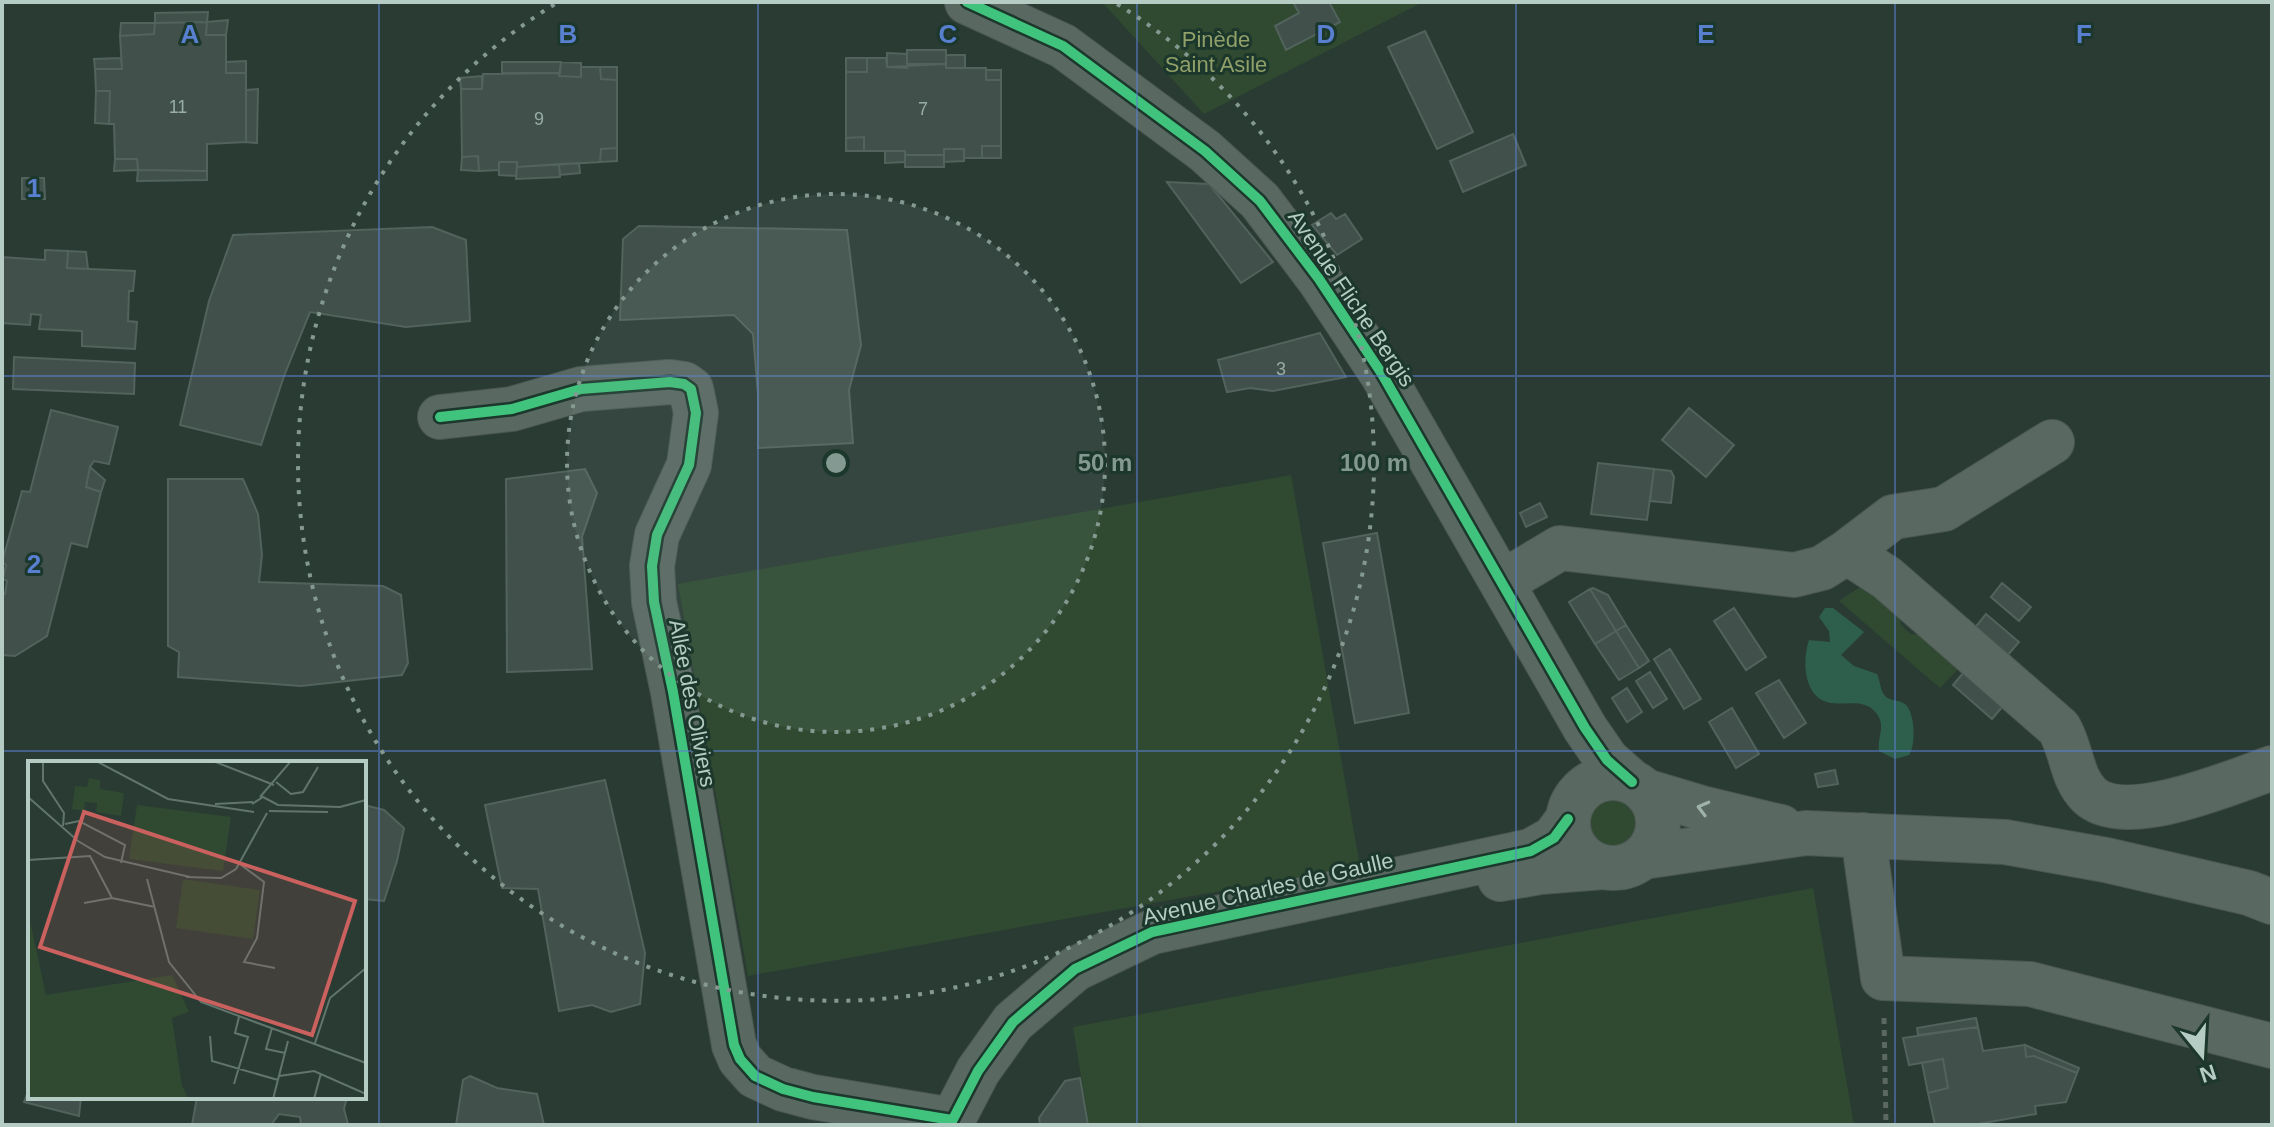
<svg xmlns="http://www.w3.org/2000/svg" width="2274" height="1127" font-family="Arial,sans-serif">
<rect width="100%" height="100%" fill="#2a3b34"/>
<path fill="#2f4a30" d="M1102,2H1423L1204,114Z
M1291,475L1360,866L748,976L678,584Z
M1860,587L1896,603L1901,625L1911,634L1933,636L1963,664L1940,688L1839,601Z
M1601,779L1654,804C1663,835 1650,842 1631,865L1579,853C1560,824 1570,793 1601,779Z
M1813,888L1854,1125H1089L1073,1027Z"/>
<path fill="#2e5e4c" d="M1825,608H1833L1864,632L1841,655L1854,666L1877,674C1880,680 1880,688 1883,693C1888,703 1899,698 1906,705C1915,714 1916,745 1909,755L1895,759L1879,751C1877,737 1886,727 1877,714C1866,698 1847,705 1831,703C1803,699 1802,660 1809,640L1830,642L1829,631L1819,617Z"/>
<path fill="#41504a" stroke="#52625c" stroke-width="2" d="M1293,2H1329L1340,22L1286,50L1275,26L1299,13Z
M208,12L207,22L155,23V13Z
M228,20L226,35H206L207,22Z
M207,22L206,35H226V73H246V142L207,144V171L138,170L137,159H115L114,124H109L110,91H96L95,69H122L120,36L154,34L155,23Z
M121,23H155L154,34L120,36Z
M1425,31L1473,132L1437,149L1388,47Z
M907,50H946V64H907Z
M887,53L907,54V68L887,67Z
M946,55H965V68H946Z
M121,58L122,69H95L94,59Z
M846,58H867V72H846Z
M867,58H886L887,67L946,64V68H986V80H1001V146H982V158H964V149H944V155H905V151H864V137L846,138V72H867Z
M246,61V73H226V62Z
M502,62H561L560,73H502Z
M561,62L581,63V77L559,76Z
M581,67H600L601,79L617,80V148L601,149L600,162L517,167V162H499V170L479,171L478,156L462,157L461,89H482L483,74L560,73L559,76L581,77Z
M600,67H617V80L601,79Z
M986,70H1001V80H986Z
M482,76V89H461L460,78Z
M258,89L257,143L246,142V90Z
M96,91H110L109,124L95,123Z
M1513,134L1526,165L1463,192L1450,161Z
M864,137V151H846V138Z
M982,146H1001V158H982Z
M617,148V161L600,162L601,149Z
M944,149H964V161L944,162Z
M885,151H905V162L885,163Z
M905,155H944V167H905Z
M478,156L479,171L461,170L462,157Z
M115,159H137L138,170L114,171Z
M499,162H517L516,176L499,175Z
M579,163L580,173L560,175L559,164Z
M559,164L560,177L516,179L517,167Z
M138,170L207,171V180L137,181Z
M22,178H44L45,199H22Z
M1167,182L1209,184L1273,262L1241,283Z
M1331,213L1336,219L1345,214L1362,239L1337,255L1312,225Z
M639,226L847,230L861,345L849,390L853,443L758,448V394L753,334L734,315L620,320L623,239Z
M432,227L466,240L470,321L406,327L310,312L284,376L261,445L180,425L209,301L233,235Z
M45,250L68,251L67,268L135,271L133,291H129L128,321L137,322L135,349L82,346V331L39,329L41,315L31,314L30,325L2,323V257L45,260Z
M68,251L86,252L88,269L67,268Z
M1320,333L1346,377L1273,391L1250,388L1227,392L1218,360Z
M14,357L135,363L134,394L13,389Z
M1689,408L1734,445L1706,477L1662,440Z
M51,410L118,427L109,464L94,461L90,467L86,487L101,492L87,547L71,543L47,636L15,656L2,655V596L5,594L7,581L3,579L6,565L2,562L22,491L30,492Z
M1598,463L1654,469L1647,520L1591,514Z
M90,467L105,480L101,492L86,487Z
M585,469L597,493L582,537L592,669L507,672L506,479Z
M1654,469L1671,471L1674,477L1671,503L1650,501Z
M168,479H243L258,514L262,555L259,582L383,586L401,595L408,663L402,675L301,686L178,677L179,652L168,646Z
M1540,503L1547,517L1526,527L1520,513Z
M1377,533L1409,713L1355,723L1323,543Z
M2002,583L2031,607L2019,621L1991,597Z
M1593,588L1608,595L1626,625L1616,631L1590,589Z
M1590,589L1616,631L1595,644L1569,602Z
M1734,608L1766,657L1746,670L1714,621Z
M1986,614L2019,642L2006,657L1973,630Z
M1626,625L1649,661L1639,668L1616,631Z
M1616,631L1639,668L1619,680L1595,644Z
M1670,649L1701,699L1684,709L1654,659Z
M1650,672L1667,699L1653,708L1636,681Z
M1964,672L2003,706L1992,719L1953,685Z
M1779,680L1806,723L1784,738L1756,693Z
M1627,688L1642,712L1627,722L1612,698Z
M1732,708L1759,754L1736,768L1709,722Z
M1835,770L1838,784L1818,787L1815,774Z
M605,780L645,953L640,1004L611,1012L592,1005L559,1011L538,889L502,888L485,805Z
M364,805L384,810L404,828L397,861L384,901L364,899Z
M1976,1018L1978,1027L1918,1035L1917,1028Z
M1978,1027L1983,1051L2025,1045L2026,1057L2034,1056L2077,1073L2066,1102L2035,1106L2036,1114L1972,1125H1935L1928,1093L1948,1088L1943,1059L1909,1065L1903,1038Z
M2025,1045L2079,1068L2077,1073L2034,1056L2026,1057Z
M1943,1059L1948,1088L1928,1093L1922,1063Z
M470,1076L497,1088L537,1094L544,1125H456L463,1080Z
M1080,1078L1088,1125H1040L1039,1118L1065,1081Z
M30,1086V1097H81L79,1116L24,1102Z
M197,1097H347L344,1109L348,1124L301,1125L300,1117L279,1114L271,1125H192Z"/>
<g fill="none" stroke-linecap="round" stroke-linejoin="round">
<defs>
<path id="minor" d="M967,2L1063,46L1205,151L1260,201L1319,279L1382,374L1585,728L1607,760L1632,782
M440,417L512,409L581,389L670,382L684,384L691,389L696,413L689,465L657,535L652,566L654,602L673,692L734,1045L740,1059L755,1076L783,1089L813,1097L952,1120
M1847,552L1893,517L1944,509L2052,442
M1503,582L1560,548L1794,575L1822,568L1847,552L1887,578L2059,728C2072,750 2071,777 2089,795C2124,829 2232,782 2272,768
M1568 823a45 45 0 1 1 90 0a45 45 0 1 1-90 0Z
M1645,791L1705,809L1781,827
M1863,835L1883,978L2030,984L2272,1046
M1643,857L1806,833L2005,842L2106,860L2249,893L2272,902
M1500,879L1540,872L1603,867
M950,1125L978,1071L1013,1022L1075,969L1152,932L1531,851L1554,838L1568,819"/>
</defs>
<use href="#minor" stroke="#4a5752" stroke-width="46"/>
<path stroke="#5a6861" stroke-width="5" stroke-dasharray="6 6" stroke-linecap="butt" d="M1884,1018L1886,1125"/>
<use href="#minor" stroke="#5a6862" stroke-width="44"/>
<defs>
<path id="cycleway" d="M967,2L1063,46L1205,151L1260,201L1319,279L1382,374L1585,728L1607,760L1632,782
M440,417L512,409L581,389L670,382L684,384L691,389L696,413L689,465L657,535L652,566L654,602L673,692L734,1045L740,1059L755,1076L783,1089L813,1097L952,1120
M950,1125L978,1071L1013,1022L1075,969L1152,932L1531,851L1554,838L1568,819"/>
</defs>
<use href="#cycleway" stroke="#1c372c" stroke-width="15"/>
<use href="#cycleway" stroke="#40c37c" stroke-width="10"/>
</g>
<defs><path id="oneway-chevron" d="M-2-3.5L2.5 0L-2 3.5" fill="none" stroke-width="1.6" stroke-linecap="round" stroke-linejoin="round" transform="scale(2)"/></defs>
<use stroke="#9eb3ab" href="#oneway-chevron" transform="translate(1703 808) rotate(-165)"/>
<path fill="none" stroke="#5980d0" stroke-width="2" stroke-opacity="0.55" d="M379,2V1125M758,2V1125M1137,2V1125M1516,2V1125M1895,2V1125M2,376H2272M2,751H2272"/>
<circle cx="836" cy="463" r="269" fill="#849991" fill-opacity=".12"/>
<g fill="none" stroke="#849991" stroke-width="4" stroke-dasharray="4 8">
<circle cx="836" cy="463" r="269"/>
<path d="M1117 4A538 538 0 1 1 555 4"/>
</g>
<g text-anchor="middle" stroke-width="6" stroke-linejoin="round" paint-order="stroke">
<g font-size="18" fill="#97ada5">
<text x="178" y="113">11</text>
<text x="923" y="115">7</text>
<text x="539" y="125">9</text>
<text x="1281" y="375">3</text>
</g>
<g font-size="22" fill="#919f68" stroke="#1c372c">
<text x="1216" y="47">Pinède<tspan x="1216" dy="25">Saint Asile</tspan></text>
</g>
<g font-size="22" fill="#b4ccc3" stroke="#1c372c">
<text transform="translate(1352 298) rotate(56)" y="8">Avenue Fliche Bergis</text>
<text transform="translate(693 703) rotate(79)" y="8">Allée des Oliviers</text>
<text transform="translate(1268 888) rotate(-13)" y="8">Avenue Charles de Gaulle</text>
</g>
</g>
<g transform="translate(28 761)">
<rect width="338" height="338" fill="#2a3b34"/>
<path d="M61,17L72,19V28L96,32L93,55L68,51L69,42L57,41L56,50L44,48L47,25L59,26ZM109,44L203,56L195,110L101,98ZM155,118L232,129L225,178L148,167ZM0,151L18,234L144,214L161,251L144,257L154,325L161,338H0Z" fill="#2f4a30"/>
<path fill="none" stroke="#61756d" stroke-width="2" d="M15,0V20L36,52L35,65M68,0L140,38L226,51M185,0L246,24M248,21L263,33L275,31L290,6M0,36L50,80L77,96L162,116M232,36L263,0M187,43L225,41M224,43L235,36L250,44L312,46L338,39M241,50L300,51M37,63L51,60L97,84L93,102M0,99L62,95L84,137L127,146M213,104L236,121L229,177L216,201L247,207M158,116L193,117L208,108L239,52M119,118L141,201L173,241L338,302M56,142L84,137M244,267L238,288L257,292M182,275L184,300L250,319M287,282L302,237L338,207M251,315L286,310L338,333M206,323L220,276L207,272L211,256M245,338L260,280M286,338L293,312"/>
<path fill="#ca615e" fill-opacity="0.15" stroke="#ca615e" stroke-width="4" d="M56,51L327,140L284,274L12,186Z"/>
<rect width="338" height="338" fill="none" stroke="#b4ccc3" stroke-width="4"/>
</g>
<g font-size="26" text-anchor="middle" font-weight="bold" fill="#5980d0" stroke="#1c372c" stroke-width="6" stroke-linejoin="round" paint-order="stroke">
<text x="190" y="43">A</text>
<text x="568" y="43">B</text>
<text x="948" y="43">C</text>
<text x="1326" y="43">D</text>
<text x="1706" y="43">E</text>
<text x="2084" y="43">F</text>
<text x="34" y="197">1</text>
<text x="34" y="573">2</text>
</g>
<circle cx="836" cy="463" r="12" fill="#849991" stroke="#1c372c" stroke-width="4"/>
<g font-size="24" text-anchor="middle" font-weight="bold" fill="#849991" stroke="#1c372c" stroke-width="6" stroke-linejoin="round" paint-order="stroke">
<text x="1105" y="471">50 m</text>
<text x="1374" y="471">100 m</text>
</g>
<rect width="2274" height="1127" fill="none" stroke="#b4ccc3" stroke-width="8"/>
<g transform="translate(2202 1055) rotate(162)" stroke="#1c372c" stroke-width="6" paint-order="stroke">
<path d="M0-6L14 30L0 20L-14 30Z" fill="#b4ccc3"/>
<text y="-12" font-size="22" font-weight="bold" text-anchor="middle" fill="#b4ccc3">N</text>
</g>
</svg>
